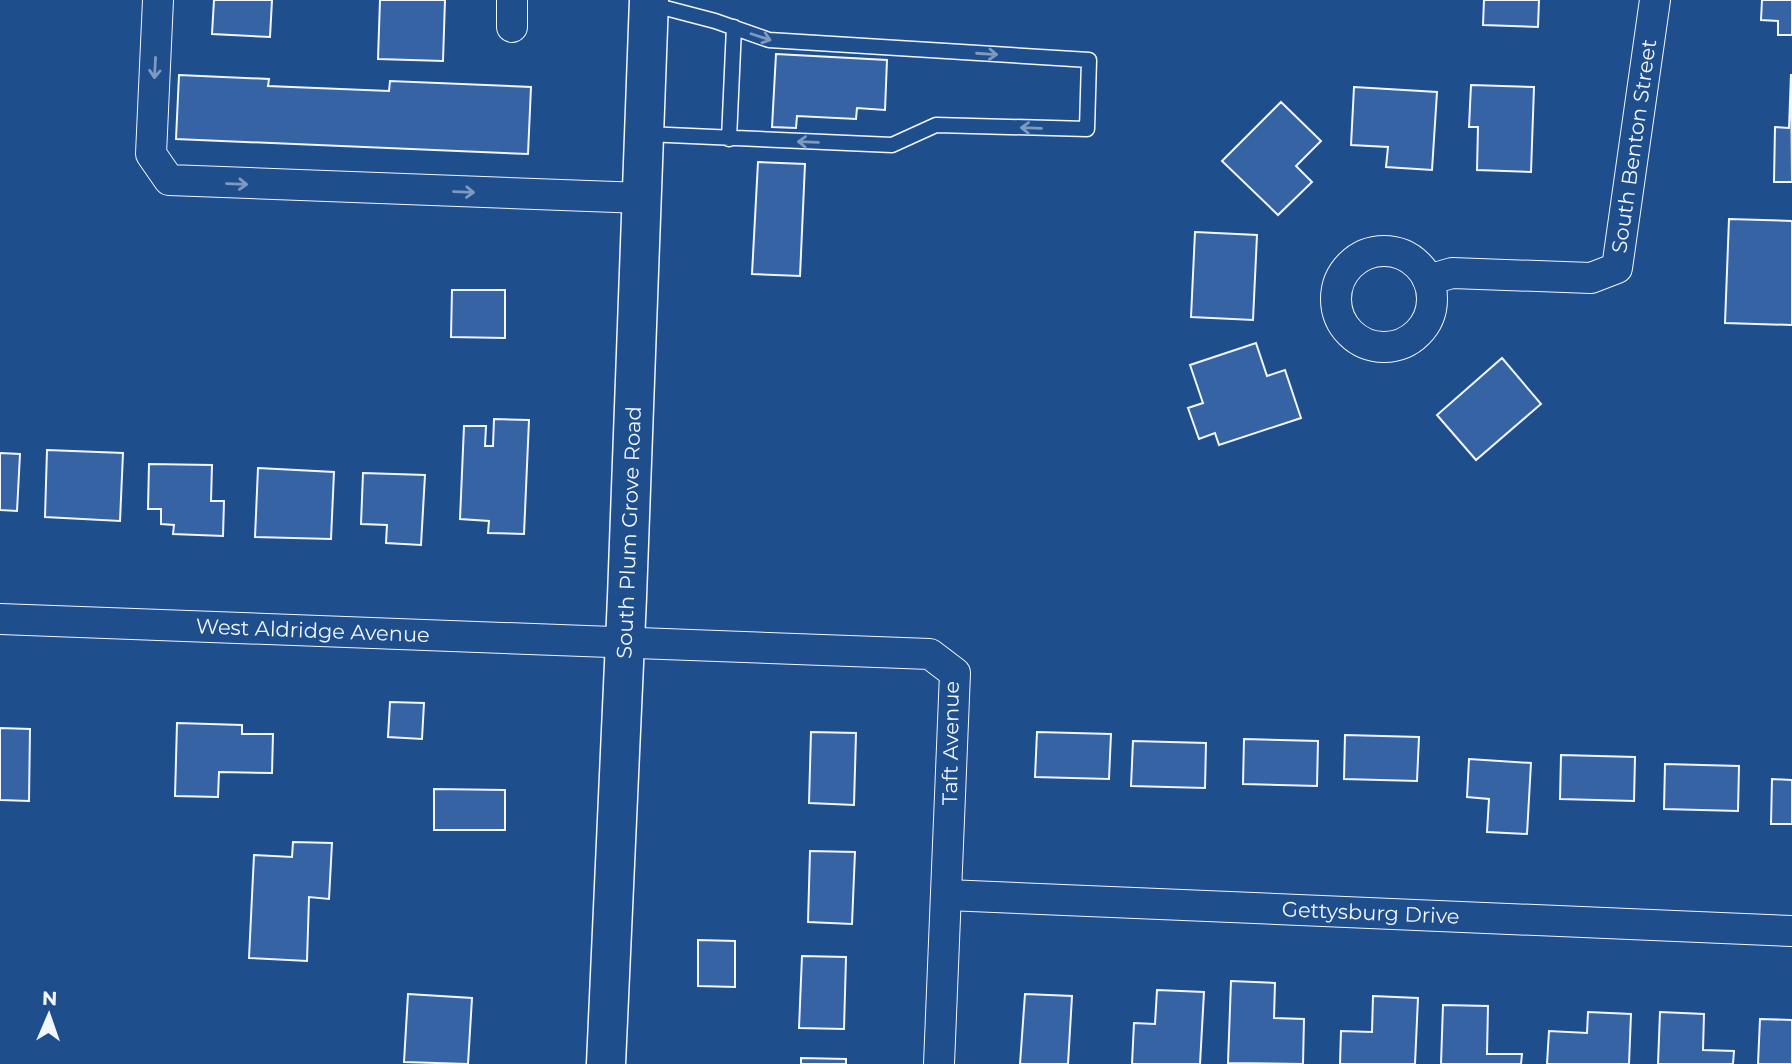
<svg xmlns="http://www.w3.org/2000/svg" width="1792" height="1064" font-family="Montserrat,sans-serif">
<rect width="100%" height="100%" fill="#1f4e8c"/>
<path fill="#3563a3" stroke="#f2f6ff" stroke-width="2" d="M214,0H272L270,37L212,34Z
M380,0H445L443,61L378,59Z
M1484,0H1539L1538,27L1483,25Z
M1762,0H1792V35H1778V21L1761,20Z
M776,54L887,60L885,110L857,108L856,119L797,116L796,128L772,127Z
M1791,74L1792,182H1774L1775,127L1789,128Z
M179,75L269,79L268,86L389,91L390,81L531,87L528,154L176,139Z
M1471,85L1534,87L1531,172L1477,170L1478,127H1469Z
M1354,87L1437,92L1432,170L1386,167L1388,147L1351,145Z
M1281,102L1321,141L1296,166L1312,182L1278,215L1222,161Z
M758,162L805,164L800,276L752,274Z
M1729,219L1792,221V325L1725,323Z
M1195,232L1257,235L1253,320L1191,317Z
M452,290H505V338L451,337Z
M1256,343L1267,376L1285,370L1301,418L1219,445L1215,433L1199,439L1188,408L1203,403L1190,365Z
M1502,358L1541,404L1476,460L1437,415Z
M494,419L529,420L524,534L488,533L489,521L460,519L464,426H486L485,446H493Z
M47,450L123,453L120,521L45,517Z
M0,453L20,454L17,511L0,510Z
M149,464L212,465L211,501H224L223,536L173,534L174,525L161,524V509H148Z
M258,468L334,472L331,539L255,537Z
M363,473L425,475L421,545L386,543L387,525L361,524Z
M390,702L424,703L422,739L388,737Z
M177,723L242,725V734H273L272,773L219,772L218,797L175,796Z
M0,728L30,729L29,801L0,800Z
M811,732L856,733L854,805L809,803Z
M1037,732L1111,734L1109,779L1035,777Z
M1345,735L1419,737L1417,781L1344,779Z
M1244,739L1318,741L1317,786L1243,784Z
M1133,741L1206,743L1205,788L1131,786Z
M1561,755L1635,757L1634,801L1560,799Z
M1469,759L1531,763L1527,834L1487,832L1489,799L1467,797Z
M1665,764L1739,766L1738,811L1664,809Z
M1772,779L1792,780V824H1771Z
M434,789L505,790V830H434Z
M293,842L332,843L329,899L309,897L307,961L249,958L254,855L292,857Z
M810,851L855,852L852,924L808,922Z
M698,940L735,941V987L698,986Z
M802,956L846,957L844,1029L799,1028Z
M1231,981L1275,983L1274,1018L1304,1019L1303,1064L1228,1063Z
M1157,990L1204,992L1200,1064H1132L1134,1023L1155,1024Z
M408,994L472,998L468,1064L404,1062Z
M1025,994L1072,996L1068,1064H1020Z
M1373,996L1418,998L1415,1064H1340L1341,1031L1372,1032Z
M1443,1005L1488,1006L1487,1054H1522L1521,1064H1441Z
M1588,1012L1631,1014L1629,1064H1547L1549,1031L1587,1033Z
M1660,1012L1704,1014L1703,1050L1734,1051L1733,1064H1658Z
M1760,1019L1792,1020V1064H1758Z
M801,1058L846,1059V1064H801Z"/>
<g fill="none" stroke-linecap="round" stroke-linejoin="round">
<defs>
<path id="lane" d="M646,134L892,145L936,125L1087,129L1089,60L769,40L715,21L650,4
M729,139L734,27"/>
<g id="street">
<path d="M158,0L151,154L169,180L642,198"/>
<path d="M512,27V0"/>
<circle cx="1384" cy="299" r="48"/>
<path id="s1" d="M1428,280L1452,273L1591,278L1617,268L1655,0"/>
<path id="s2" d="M0,619L930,654L955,673L939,1064"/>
<path id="s3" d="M947,895L1792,931"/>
</g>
<g id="secondary">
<path id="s4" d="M606,1064L627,597L649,0"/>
</g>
</defs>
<use href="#lane" stroke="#f2f6ff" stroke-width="17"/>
<use href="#street" stroke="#f2f6ff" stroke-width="32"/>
<use href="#secondary" stroke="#f2f6ff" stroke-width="41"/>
<use href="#lane" stroke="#1f4e8c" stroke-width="14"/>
<use href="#street" stroke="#1f4e8c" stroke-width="30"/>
<use href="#secondary" stroke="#1f4e8c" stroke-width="38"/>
</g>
<defs><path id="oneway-shaft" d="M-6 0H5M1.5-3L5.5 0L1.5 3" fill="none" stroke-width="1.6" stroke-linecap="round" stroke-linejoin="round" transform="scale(1.75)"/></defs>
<g stroke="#7e9ac0">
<use href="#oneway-shaft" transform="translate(761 37) rotate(18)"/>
<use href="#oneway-shaft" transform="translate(987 54) rotate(4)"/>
<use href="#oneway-shaft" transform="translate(155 68) rotate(93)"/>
<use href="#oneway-shaft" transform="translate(1031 128) rotate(-178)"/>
<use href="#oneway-shaft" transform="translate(808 142) rotate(-178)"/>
<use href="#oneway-shaft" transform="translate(237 184) rotate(2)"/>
<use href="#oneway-shaft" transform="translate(464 192) rotate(2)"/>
</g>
<g text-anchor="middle" stroke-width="5" stroke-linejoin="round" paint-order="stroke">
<g font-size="21" fill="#f2f6ff" stroke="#1f4e8c">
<text dy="7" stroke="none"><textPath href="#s1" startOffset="315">South Benton Street</textPath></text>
<text dy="7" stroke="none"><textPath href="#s4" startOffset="532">South Plum Grove Road</textPath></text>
<text dy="7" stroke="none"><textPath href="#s2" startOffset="313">West Aldridge Avenue</textPath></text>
<text transform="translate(951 743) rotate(-89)" y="7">Taft Avenue</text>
<text dy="7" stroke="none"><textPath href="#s3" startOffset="424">Gettysburg Drive</textPath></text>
</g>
</g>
<g transform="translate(49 1015) rotate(2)" stroke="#1f4e8c" stroke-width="5" paint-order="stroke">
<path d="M0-5L12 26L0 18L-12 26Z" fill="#f2f6ff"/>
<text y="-10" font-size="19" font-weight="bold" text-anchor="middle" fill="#f2f6ff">N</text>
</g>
</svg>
